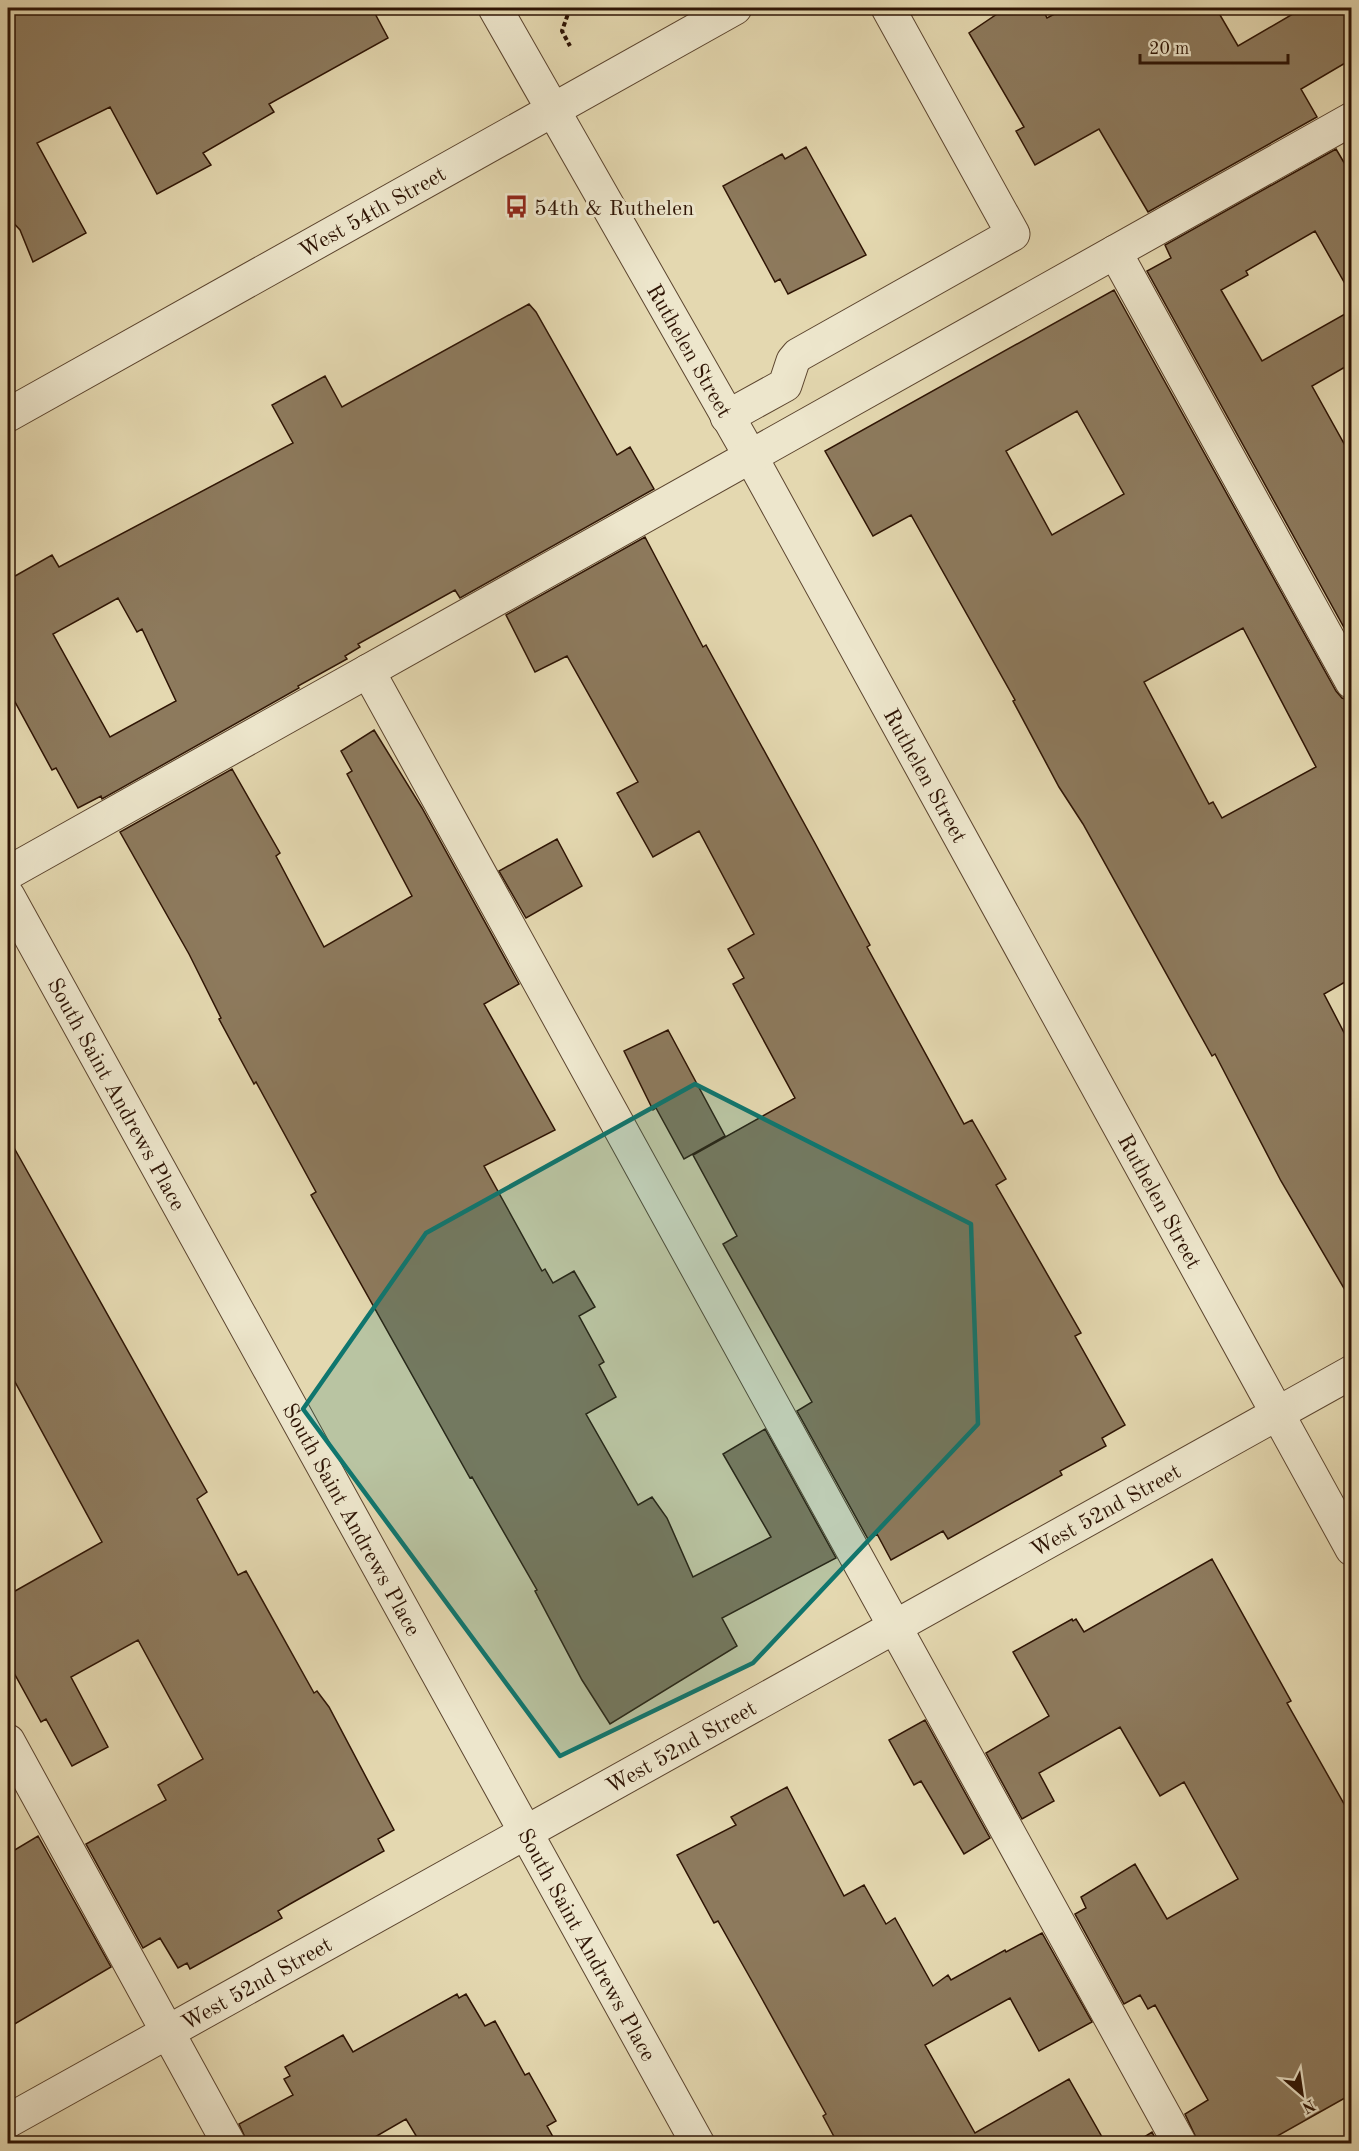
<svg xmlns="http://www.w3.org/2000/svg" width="1359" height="2151" font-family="'Old Standard TT',serif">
<rect width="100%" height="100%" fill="#e4d8b0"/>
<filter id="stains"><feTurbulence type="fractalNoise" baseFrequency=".00333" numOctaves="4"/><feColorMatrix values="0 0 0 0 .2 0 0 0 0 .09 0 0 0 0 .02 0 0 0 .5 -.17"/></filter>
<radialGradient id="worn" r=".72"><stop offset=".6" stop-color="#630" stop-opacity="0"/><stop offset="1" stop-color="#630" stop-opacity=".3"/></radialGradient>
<path fill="#8d7a5d" stroke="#2e1404" stroke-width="1.5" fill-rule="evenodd" d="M8,8H372L388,38L269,104L274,112L203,153L211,165L157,194L110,107L37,143L86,233L33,262L20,230L8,217Z
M1006,8H1042L1047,18L1066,8H1216L1238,46L1303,8H1352V59L1301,89L1317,117L1148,212L1099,129L1035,165L1016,131L1024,127L969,33Z
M806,147L866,255L788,294L780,279L775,282L723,186L782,154L785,159Z
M1336,149L1352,176V296L1315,231L1246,271L1248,275L1221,290L1262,361L1352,310V363L1312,386L1352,458V642L1147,271L1171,258L1165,245Z
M1114,290L1336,691L1342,698L1352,701V978L1324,994L1352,1048V1302L1281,1181L1215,1054L1212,1056L1083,824L1059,787L1013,701L1015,700L911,515L873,536L825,451ZM1077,411L1124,494L1052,535L1006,451ZM1243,628L1316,767L1222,818L1213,802L1209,804L1144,682Z
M529,304L536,312L617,455L630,447L654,489L460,598L455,590L358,644L360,647L345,656L347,659L298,686L299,688L102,799L101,796L78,808L56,768L52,770L8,689V580L52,555L59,567L293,443L272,405L325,376L342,407ZM118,598L137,632L142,629L176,701L110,737L53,634Z
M645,537L703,647L706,645L816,845L870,945L867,947L964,1124L972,1120L1006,1179L996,1185L1081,1333L1075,1336L1125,1425L1102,1438L1106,1446L1060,1471L1062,1475L948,1539L943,1531L891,1560L877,1534L868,1539L797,1411L812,1402L723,1244L737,1236L693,1155L795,1098L733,984L744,978L728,949L754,934L699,831L653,857L617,793L638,782L567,656L535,672L506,615Z
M374,730L422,808L519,984L484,1004L555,1130L484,1166L542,1271L545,1269L553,1283L574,1271L595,1307L579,1316L604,1362L599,1365L616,1397L586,1414L638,1505L652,1497L667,1518L693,1577L771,1537L723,1454L765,1429L836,1558L722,1618L737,1646L610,1724L582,1680L535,1591L537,1590L472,1477L470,1478L311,1195L316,1192L256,1082L254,1084L219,1019L221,1018L189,954L120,832L232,769L280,853L276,856L324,947L412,896L347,774L352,771L341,751Z
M557,839L582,886L526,918L499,871Z
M668,1030L725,1136L684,1159L656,1108L653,1110L624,1051Z
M8,1137L207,1492L197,1499L238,1575L246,1571L314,1693L317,1691L329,1707L394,1830L378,1839L384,1851L290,1904L278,1911L282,1918L190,1969L187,1963L178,1968L160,1938L143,1948L86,1844L166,1800L158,1785L203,1759L138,1640L71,1677L108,1747L72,1766L46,1719L41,1722L8,1662V1595L102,1542L8,1369Z
M1212,1559L1291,1701L1287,1703L1352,1818V2094L1263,2144H1199L1185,2114L1208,2100L1155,2005L1148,2009L1140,1995L1124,2004L1075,1914L1086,1908L1081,1897L1135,1864L1167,1919L1238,1879L1184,1782L1160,1796L1120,1727L1039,1773L1054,1801L1022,1819L986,1753L1049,1716L1013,1652L1072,1619L1073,1621L1076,1619L1084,1632Z
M925,1720L990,1838L964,1854L921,1781L914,1785L889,1740Z
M787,1787L844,1896L864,1885L886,1924L895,1918L933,1986L948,1975L951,1980L1005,1950L1006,1952L1042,1933L1092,2022L1039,2051L1010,1998L925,2045L975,2133L1069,2079L1106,2144H838L823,2116L826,2114L757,1990L718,1921L714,1923L677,1855L736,1825L731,1817Z
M38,1836L111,1967L8,2028V1854Z
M457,1994L459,1998L466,1994L485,2026L495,2021L525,2075L529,2073L556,2121L547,2126L557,2144H421L406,2119L363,2144H248L239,2124L293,2095L284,2079L290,2076L285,2067L343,2035L353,2052Z
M1152,2132L1158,2144H1133Z"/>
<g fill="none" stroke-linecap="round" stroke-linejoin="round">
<defs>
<g id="minor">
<path id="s1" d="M495,8L751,457L1352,1549"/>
<path d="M1115,252L1352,682"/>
<path id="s2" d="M8,415L735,8"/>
<path d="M727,417L785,385L793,361L798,355L1013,234L888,8"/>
<path d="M368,671L1180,2144"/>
<path d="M8,873L1352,119"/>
<path id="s3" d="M8,896L698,2144"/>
<path d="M8,1741L229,2144"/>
<path id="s4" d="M8,2121L1352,1372"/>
</g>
</defs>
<use href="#minor" stroke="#5c452f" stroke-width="35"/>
<path stroke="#2e1404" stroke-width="4" stroke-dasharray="4.5 3" stroke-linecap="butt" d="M570,8L562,31L570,46"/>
<use href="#minor" stroke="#ede6cc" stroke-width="33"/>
</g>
<path fill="#0f766e" fill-opacity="0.2" stroke="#0f766e" stroke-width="4.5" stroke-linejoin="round" d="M695,1084L971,1224L978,1424L753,1663L560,1756L303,1409L426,1233Z"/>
<defs>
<symbol id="bus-bare" viewBox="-9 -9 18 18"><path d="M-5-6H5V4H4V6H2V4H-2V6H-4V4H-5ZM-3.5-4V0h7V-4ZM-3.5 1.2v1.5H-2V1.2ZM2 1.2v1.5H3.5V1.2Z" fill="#8f2418" stroke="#ede6cc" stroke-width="2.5" paint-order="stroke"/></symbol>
</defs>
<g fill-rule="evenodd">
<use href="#bus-bare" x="500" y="190" width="33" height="33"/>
</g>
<g text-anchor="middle" stroke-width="6" stroke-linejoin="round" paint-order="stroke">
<g font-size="22" fill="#2e1404" stroke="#ede6cc" text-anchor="start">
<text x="534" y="215">54th &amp; Ruthelen</text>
</g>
<g font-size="22" fill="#2e1404" stroke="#ede6cc">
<text dy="8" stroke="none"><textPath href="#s2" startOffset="417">West 54th Street</textPath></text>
<text dy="8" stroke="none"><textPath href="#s1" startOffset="394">Ruthelen Street</textPath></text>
<text dy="8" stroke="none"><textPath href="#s1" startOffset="880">Ruthelen Street</textPath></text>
<text dy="8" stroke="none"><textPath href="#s3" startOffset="226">South Saint Andrews Place</textPath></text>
<text dy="8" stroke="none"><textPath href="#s1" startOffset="1366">Ruthelen Street</textPath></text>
<text dy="8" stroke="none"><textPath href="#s4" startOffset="1256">West 52nd Street</textPath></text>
<text dy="8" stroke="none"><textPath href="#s3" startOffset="712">South Saint Andrews Place</textPath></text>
<text dy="8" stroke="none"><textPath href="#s4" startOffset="770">West 52nd Street</textPath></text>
<text dy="8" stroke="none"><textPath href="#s3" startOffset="1198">South Saint Andrews Place</textPath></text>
<text dy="8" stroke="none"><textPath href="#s4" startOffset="284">West 52nd Street</textPath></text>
</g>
</g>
<rect width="1359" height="2151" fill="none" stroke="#e4d8b0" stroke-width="30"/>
<rect x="9" y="9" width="1341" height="2133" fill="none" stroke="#2e1404" stroke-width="3"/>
<rect x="15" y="15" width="1329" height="2121" fill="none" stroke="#2e1404" stroke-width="1.5"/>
<g transform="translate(1302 2094) rotate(151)" stroke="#ede6cc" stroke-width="4.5" paint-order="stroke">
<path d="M0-4.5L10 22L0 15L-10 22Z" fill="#2e1404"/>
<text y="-9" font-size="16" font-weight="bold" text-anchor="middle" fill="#2e1404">N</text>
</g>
<path d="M1140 54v9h148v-9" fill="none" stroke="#2e1404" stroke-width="3"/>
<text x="1149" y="54" font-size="18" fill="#2e1404" stroke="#ede6cc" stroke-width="4.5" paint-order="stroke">20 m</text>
<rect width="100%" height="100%" filter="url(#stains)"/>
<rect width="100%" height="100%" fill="url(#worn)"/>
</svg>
